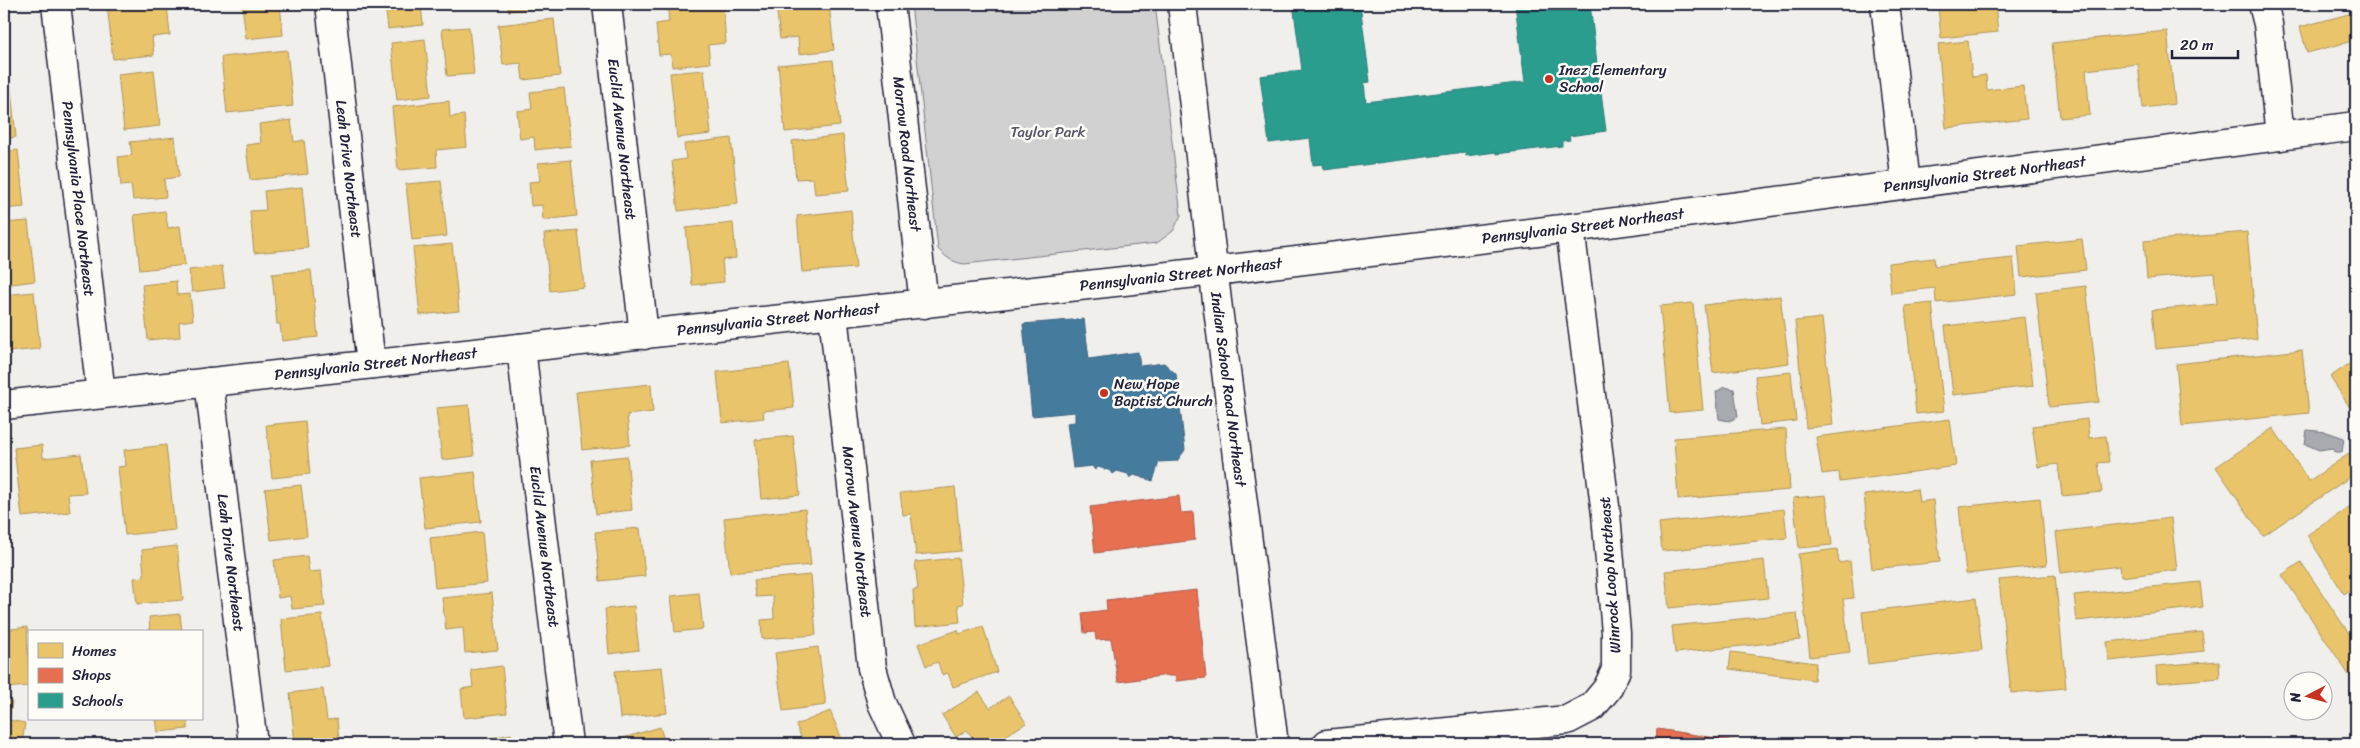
<svg xmlns="http://www.w3.org/2000/svg" width="2360" height="748" font-family="Sriracha,sans-serif">
<rect width="100%" height="100%" fill="#f0efec"/>
<filter id="ink" filterUnits="userSpaceOnUse"><feTurbulence type="fractalNoise" baseFrequency=".02" numOctaves="2"/><feDisplacementMap in="SourceGraphic" scale="10" xChannelSelector="R" yChannelSelector="G"/><feConvolveMatrix kernelMatrix="1 2 1 2 8 2 1 2 1" color-interpolation-filters="sRGB"/></filter>
<g filter="url(#ink)">
<path fill="#d2d1d1" stroke="#7a7a86" d="M911,4H1155L1181,215L1173,231L1157,243L964,264C952,262 947,258 938,249Z"/>
<path fill="#a9a9b0" stroke="#737381" d="M1724,387L1734,389L1738,417L1729,421L1719,419L1716,392Z
M2307,430L2327,432L2344,438L2342,452H2335L2332,448L2319,450L2305,444Z"/>
<path fill="#e9c46a" stroke="#ad935c" d="M107,4H167L170,35L152,37L154,55L113,59Z
M242,4H280L283,35L246,39Z
M385,4H421L423,25L388,29Z
M508,4H552V7L508,11Z
M776,4H829L834,50L799,54L798,37L780,39Z
M1969,4H1995L1998,32L1941,38L1938,7Z
M723,5L726,43L708,45L710,63L672,67L671,54L659,55L656,24L669,22L668,10Z
M2356,12V40L2307,53L2300,27Z
M4,18L9,67H4Z
M554,19L560,76L523,80L521,63L503,65L498,25Z
M469,27L474,74L447,76L442,29Z
M2167,31L2175,104L2143,108L2138,64L2086,70L2090,115L2060,118L2052,43Z
M425,39L431,96L397,100L391,43Z
M1968,41L1972,77L1986,75L1987,90L2023,86L2027,119L1946,128L1938,44Z
M287,50L293,106L227,113L221,57Z
M833,60L840,126L785,132L778,65Z
M154,70L160,126L124,130L118,74Z
M704,70L711,134L677,138L670,73Z
M4,81H10L16,137L4,139Z
M564,88L571,146L535,150L534,137L520,139L517,111L532,109L530,92Z
M449,101L450,117L464,115L467,147L436,150L437,167L398,170L392,107Z
M291,120L294,142L304,140L308,174L250,180L246,145L261,143L259,124Z
M843,135L849,191L815,194L813,178L796,179L792,141Z
M175,137L179,177L164,179L166,197L133,200L131,185L121,186L118,157L132,155L130,142Z
M731,138L738,204L678,211L672,161L686,159L684,144Z
M18,150L24,207L4,209V152Z
M571,160L577,216L543,220L542,205L531,206L529,182L540,181L538,163Z
M441,181L447,236L412,240L406,184Z
M302,187L308,248L254,253L250,211L266,210L264,191Z
M851,210L856,268L802,272L797,216Z
M165,211L168,228L180,226L185,265L140,270L134,215Z
M28,221L35,281L4,285V223Z
M733,223L736,258L722,260L724,282L692,285L686,228Z
M578,231L584,287L550,291L544,234Z
M2247,232L2257,339L2156,349L2152,310L2217,304L2214,273L2147,279L2144,241Z
M2082,239L2086,270L2021,277L2018,246Z
M452,244L459,311L420,315L413,248Z
M1934,258L1935,266L2013,258L2017,294L1936,303L1935,288L1891,293L1888,263Z
M222,266L225,288L192,292L189,270Z
M311,270L318,337L282,341L280,324H277L272,274Z
M176,281L177,295L190,294L193,320L179,322L180,337L148,340L142,285Z
M2086,286L2099,402L2049,407L2036,292Z
M34,292L40,349L6,352L4,295Z
M1780,296L1789,363L1713,373L1704,305Z
M1693,303L1703,410L1670,413L1660,306Z
M1932,303L1944,411L1916,414L1905,306Z
M2025,317L2033,386L1953,395L1945,326Z
M1822,318L1833,425L1806,428L1795,321Z
M2302,350L2309,413L2182,426L2176,364Z
M2356,359V417L2330,377Z
M789,364L794,408L763,411L764,418L722,423L717,372Z
M1791,372L1796,421L1760,425L1755,376Z
M651,384L653,412L627,415L630,445L582,450L576,392Z
M469,405L474,456L442,460L436,408Z
M1950,419L1956,466L1840,482L1839,472L1822,474L1816,437Z
M2087,419L2089,438L2106,436L2109,462L2098,463L2102,492L2062,496L2058,464L2038,467L2032,426Z
M305,421L310,474L272,478L266,425Z
M2273,428L2309,481L2356,449V473L2263,536L2216,467Z
M1786,429L1790,490L1678,499L1674,438Z
M793,436L800,495L761,499L755,440Z
M42,445L43,458L81,454L86,493L68,494L70,512L22,517L14,448Z
M166,445L175,530L125,535L118,467L126,466L124,450Z
M627,456L632,510L596,514L590,460Z
M475,472L481,522L425,528L419,478Z
M301,485L307,536L271,540L265,489Z
M955,487L961,551L916,555L911,514L903,515L900,493Z
M1917,489L1919,502L1933,500L1940,562L1872,569L1864,495Z
M1826,495L1832,545L1799,548L1793,498Z
M2040,498L2047,565L1966,574L1959,507Z
M2356,503V587L2344,594L2307,535Z
M805,509L811,565L730,573L724,518Z
M1784,509L1787,538L1662,551L1659,523Z
M2171,518L2177,570L2121,577L2120,566L2061,573L2056,532Z
M640,528L645,576L600,581L595,532Z
M482,532L487,583L435,588L430,538Z
M177,546L183,600L137,604L134,578L144,577L142,550Z
M1837,549L1839,563L1850,561L1854,598L1843,599L1850,652L1810,657L1798,554Z
M307,556L309,572L321,571L325,606L292,609L290,596L278,598L274,560Z
M958,558L963,604L958,605L960,622L915,627L913,590L918,589L915,562Z
M1764,560L1768,598L1669,608L1665,571Z
M2301,562L2356,644V670L2349,675L2282,575Z
M811,575L816,635L762,639L761,620L774,619L773,596L756,597L754,580Z
M2055,575L2066,688L2011,693L1999,580Z
M2200,582L2203,607L2077,621L2074,595Z
M492,593L498,650L465,653L463,628L446,630L442,598Z
M699,593L703,629L675,632L671,596Z
M1976,598L1982,650L1868,664L1862,612Z
M634,606L639,650L609,654L605,609Z
M1797,613L1800,640L1675,653L1672,626Z
M180,614L182,632H150L149,617Z
M322,615L328,666L286,670L281,619Z
M983,626L997,672L953,687L948,673L942,675L938,662L926,666L918,644L958,630L959,634Z
M27,627L29,686L4,688V630Z
M2202,632L2204,651L2109,661L2107,642Z
M818,647L826,705L783,711L775,653Z
M1731,652L1816,663L1814,680L1729,669Z
M2219,661L2220,678L2157,683L2156,666Z
M502,666L507,713L464,718L461,689L473,687L471,670Z
M662,667L667,713L620,718L615,671Z
M323,689L327,720L337,719L339,740L295,744L290,693Z
M979,692L990,708L1009,696L1026,723L993,744H983L979,737L975,741L967,730L956,737L942,715Z
M4,700L12,702L9,720L25,723L22,744H4Z
M830,711L844,744H804L796,725Z
M156,719H187L188,729L158,732Z
M660,727L665,744H622L620,739Z
M1657,729L1753,744H1656Z
M511,734L513,744H463Z
M1018,737L1023,744H1007Z"/>
<path fill="#e76f51" stroke="#ac584a" d="M1179,496L1181,513L1193,512L1195,540L1095,553L1090,507Z
M1197,590L1206,678L1176,681L1175,676H1168V675L1118,682L1111,639L1096,640L1095,632L1084,633L1082,613L1107,610L1106,600Z
M1657,729L1753,744H1656Z"/>
<path fill="#2a9d8f" stroke="#287876" d="M1293,4H1360L1370,82L1364,83L1366,102L1525,82L1515,4H1590L1597,64L1594,65L1596,78L1599,77L1606,131L1569,136L1570,140L1562,141V146L1496,154V152L1466,156L1465,152L1324,170L1323,164L1313,165L1310,138L1269,143L1260,76L1302,70Z
M1665,4H1685L1665,6Z"/>
<path fill="#457b9d" stroke="#3a6080" d="M1084,319L1089,359L1138,352L1140,366L1164,363L1176,374L1185,450L1177,461L1159,462L1153,481L1134,475L1130,478L1128,474L1117,471L1113,474L1111,471L1098,467L1095,470L1092,466L1073,468L1067,423L1075,422V412L1032,416L1023,324Z"/>
<g fill="none" stroke-linecap="round" stroke-linejoin="round">
<defs>
<g id="minor">
<path id="s1" d="M56,4L101,394"/>
<path id="s2" d="M330,4L371,364"/>
<path id="s3" d="M607,4L644,335"/>
<path id="s4" d="M890,4L924,304"/>
<path id="s5" d="M1182,4L1217,301L1274,744"/>
<path d="M1885,4L1906,184"/>
<path d="M2263,4L2268,24L2280,136"/>
<path id="s6" d="M833,314L872,668L882,703L901,744"/>
<path id="s7" d="M521,348L568,744"/>
<path id="s8" d="M209,382L253,744"/>
<path id="s9" d="M4,405L1214,271L1570,228L2356,126"/>
<path d="M1327,744L1567,720L1592,707L1607,689L1616,670V633L1606,514L1570,228"/>
</g>
</defs>
<use href="#minor" stroke="#22223b" stroke-width="31"/>
<use href="#minor" stroke="#fdfcf7" stroke-width="28"/>
</g>
</g>
<g fill="#c8321e" stroke="#fdfcf7" stroke-width="2">
<circle cx="1549" cy="79" r="5"/>
<circle cx="1104" cy="393" r="5"/>
</g>
<g text-anchor="middle" stroke-width="5" stroke-linejoin="round" paint-order="stroke">
<g font-size="15" fill="#22223b" stroke="#fdfcf7" text-anchor="start">
<text x="1559" y="75">Inez Elementary<tspan x="1559" dy="17">School</tspan></text>
<text x="1114" y="389">New Hope<tspan x="1114" dy="17">Baptist Church</tspan></text>
</g>
<g font-size="15" fill="#575768" stroke="#fdfcf7">
<text x="1048" y="137">Taylor Park</text>
</g>
<g font-size="15" fill="#22223b" stroke="#fdfcf7">
<text dy="5" stroke="none"><textPath href="#s3" startOffset="136">Euclid Avenue Northeast</textPath></text>
<text dy="5" stroke="none"><textPath href="#s4" startOffset="151">Morrow Road Northeast</textPath></text>
<text dy="5" stroke="none"><textPath href="#s2" startOffset="166">Leah Drive Northeast</textPath></text>
<text dy="5" stroke="none"><textPath href="#s9" startOffset="1994">Pennsylvania Street Northeast</textPath></text>
<text dy="5" stroke="none"><textPath href="#s1" startOffset="196">Pennsylvania Place Northeast</textPath></text>
<text dy="5" stroke="none"><textPath href="#s9" startOffset="1589">Pennsylvania Street Northeast</textPath></text>
<text dy="5" stroke="none"><textPath href="#s9" startOffset="1184">Pennsylvania Street Northeast</textPath></text>
<text dy="5" stroke="none"><textPath href="#s9" startOffset="779">Pennsylvania Street Northeast</textPath></text>
<text dy="5" stroke="none"><textPath href="#s9" startOffset="374">Pennsylvania Street Northeast</textPath></text>
<text dy="5" stroke="none"><textPath href="#s5" startOffset="388">Indian School Road Northeast</textPath></text>
<text dy="5" stroke="none"><textPath href="#s6" startOffset="219">Morrow Avenue Northeast</textPath></text>
<text dy="5" stroke="none"><textPath href="#s7" startOffset="200">Euclid Avenue Northeast</textPath></text>
<text dy="5" stroke="none"><textPath href="#s8" startOffset="182">Leah Drive Northeast</textPath></text>
<text transform="translate(1610 575) rotate(-94)" y="5">Winrock Loop Northeast</text>
</g>
</g>
<rect width="2360" height="748" fill="none" stroke="#fdfcf7" stroke-width="20"/>
<rect x="10" y="10" width="2340" height="728" fill="none" stroke="#22223b" stroke-width="2" filter="url(#ink)"/>
<rect x="28" y="630" width="175" height="90" fill="#fdfcf7" stroke="#a5a5ac"/>
<rect x="38" y="643" width="25" height="15" fill="#e9c46a" stroke="#a5a5ac"/>
<text x="72" y="656" font-size="15" fill="#22223b">Homes</text>
<rect x="38" y="668" width="25" height="15" fill="#e76f51" stroke="#a5a5ac"/>
<text x="72" y="680" font-size="15" fill="#22223b">Shops</text>
<rect x="38" y="693" width="25" height="15" fill="#2a9d8f" stroke="#a5a5ac"/>
<text x="72" y="706" font-size="15" fill="#22223b">Schools</text>
<g transform="translate(2308 696) rotate(264)"><circle r="24" fill="#fdfcf7" stroke="#a5a5ac"/>
<path d="M0-4L9 19L0 12L-9 19Z" fill="#c8321e"/>
<text y="-8" font-size="14" font-weight="bold" text-anchor="middle" fill="#22223b">N</text>
</g>
<path d="M2172 50v8h66v-8" fill="none" stroke="#22223b" stroke-width="2.5"/>
<text x="2180" y="50" font-size="15" fill="#22223b" stroke="#fdfcf7" stroke-width="4" paint-order="stroke">20 m</text>
</svg>
